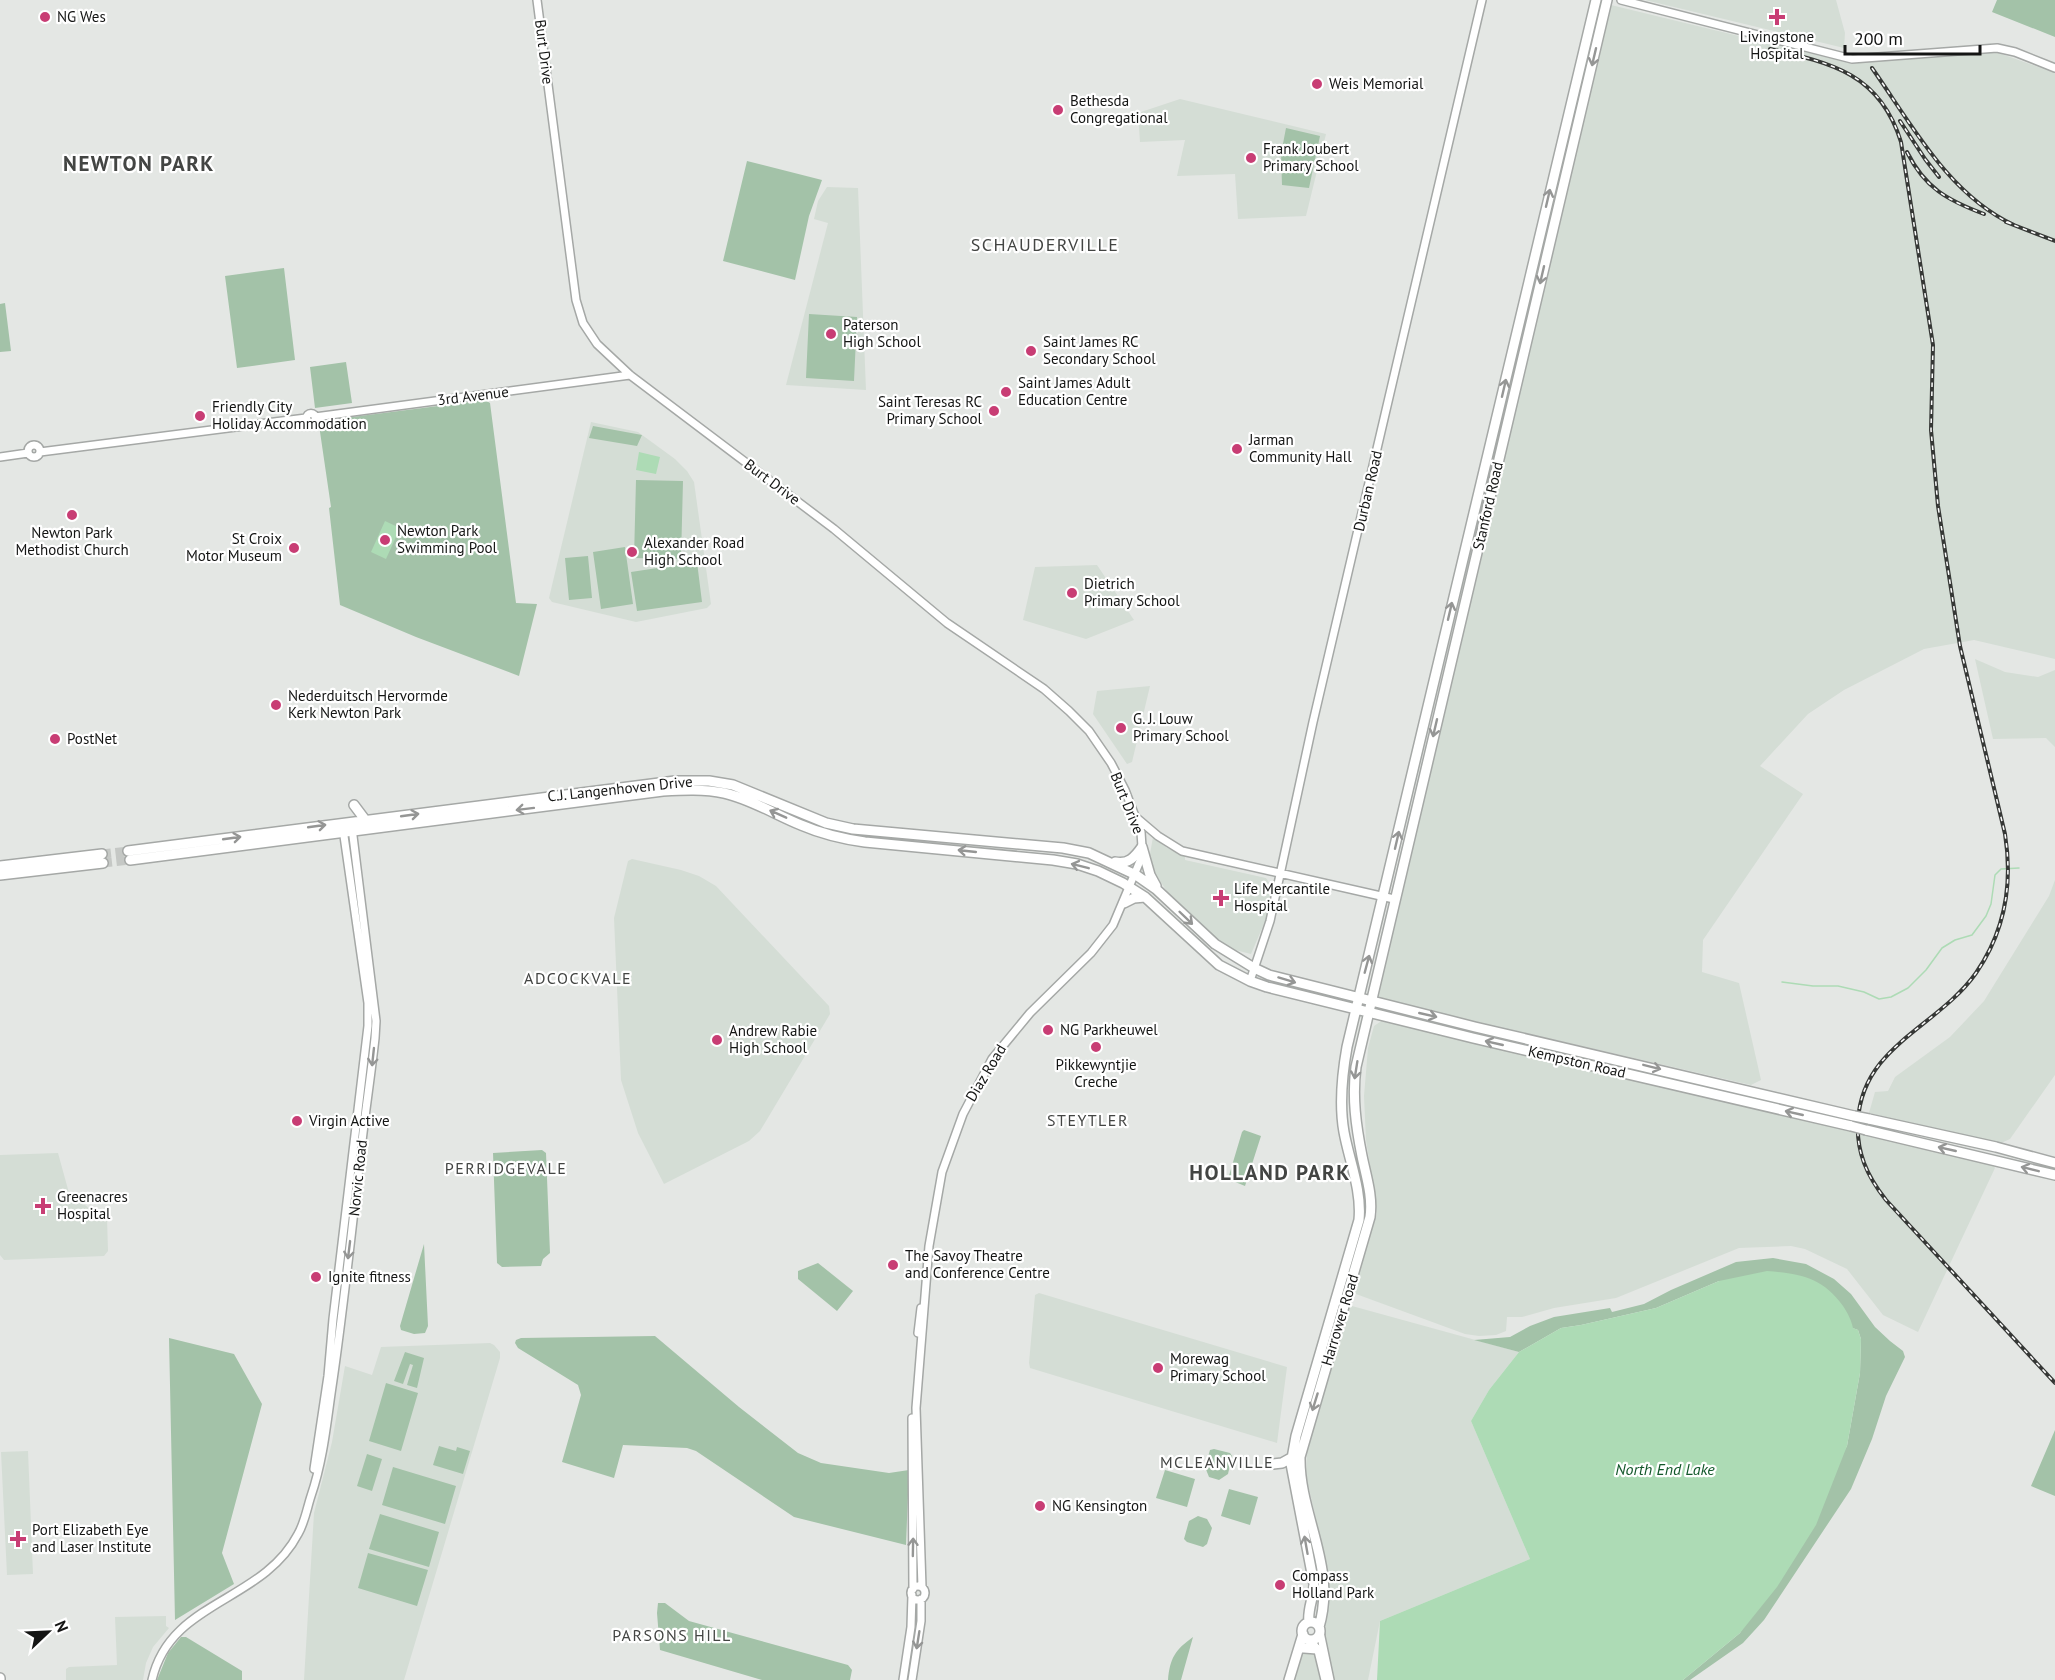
<svg xmlns="http://www.w3.org/2000/svg" width="2055" height="1680" font-family="'PT Sans',sans-serif">
<rect width="100%" height="100%" fill="#e4e7e4"/>
<path fill="#d4ddd5" d="M1645,0H1836L1845,33L1844,48Z
M1611,5L1850,63L1996,52L2055,73V659L1974,640L1924,649L1844,690L1808,714L1760,766L1803,794L1703,940L1702,972L1739,983L1761,1080L1751,1085L1373,998L1483,548L1503,457Z
M1180,99L1326,134L1306,216L1238,219L1235,174L1177,176L1185,140L1140,142L1138,113Z
M827,187L858,188L866,390L786,385L828,223L814,219L818,201Z
M591,422L638,432L675,459L687,471L694,482L711,604L707,608L636,622L552,602L549,598Z
M1097,565L1134,620L1086,639L1023,620L1035,567Z
M1975,659L2005,672L2038,677L2055,670V747L2046,738L1993,739Z
M1150,686L1132,762L1127,764L1093,714L1097,691Z
M1153,837L1167,848L1185,856V860L1266,878L1272,887L1266,919L1251,954L1231,949L1213,937L1168,893L1152,869L1150,854Z
M632,859L681,870L699,876L716,886L829,1006L830,1014L760,1131L749,1141L664,1184L638,1133L621,1080L614,918L628,861Z
M2055,880V1075L2010,1139L1999,1144L1869,1113L1875,1092L1888,1091L1895,1077L1950,1037L1984,1001L2049,896Z
M1383,1020L1993,1165L1995,1168L1918,1332L1883,1315L1847,1269L1805,1249L1791,1246L1739,1248L1616,1298L1554,1308L1522,1317H1507L1506,1331L1496,1335L1479,1336L1465,1334L1356,1294L1354,1288L1377,1213L1366,1140L1364,1096L1368,1048L1374,1026Z
M58,1153L69,1193L77,1203L80,1201L90,1209L103,1214L107,1218L108,1251L104,1256L4,1260L0,1255V1155Z
M1039,1293L1287,1367L1277,1443L1030,1368L1029,1363L1035,1295Z
M1352,1306L1519,1352L1489,1390L1471,1421L1530,1559L1380,1621L1368,1680H1294L1303,1650L1324,1634L1330,1579L1306,1476L1307,1446L1348,1308Z
M490,1343L494,1345L500,1352V1358L404,1680H304L314,1513L332,1442L345,1366L372,1375L381,1347Z
M28,1451L33,1574L7,1575L1,1452Z
M166,1616V1626L169,1628L153,1647L146,1663L143,1680H66V1669L69,1667L117,1665L115,1617Z"/>
<path fill="#a3c2a8" d="M1997,0H2055V37L1992,12Z
M1286,128L1320,136L1309,188L1282,185L1281,154Z
M747,161L822,180L809,216L795,280L723,261Z
M284,268L295,360L237,368L225,276Z
M5,303L11,351L0,352V304Z
M809,314L857,317L854,381L806,378Z
M346,362L352,403L315,408L310,367Z
M485,400L490,403L516,603L537,604L519,676L416,637L340,605L329,508L331,507L319,425L321,421Z
M593,426L642,435L637,446L589,438Z
M636,480L683,481L681,559L634,558Z
M625,547L633,604L601,609L593,552Z
M588,556L592,598L569,600L565,558Z
M697,562L702,602L637,611L631,572Z
M1244,1130L1261,1136L1245,1186L1228,1179L1242,1132Z
M542,1150L546,1153L550,1253L543,1259L541,1266L502,1267L497,1263L493,1153Z
M424,1244L428,1326L425,1333L414,1334L401,1330L400,1326Z
M1773,1258L1806,1264L1834,1279L1851,1294L1875,1327L1890,1341L1903,1351L1905,1357L1886,1396L1872,1439L1851,1489L1764,1620L1743,1643L1690,1680H1683L1740,1633L1847,1446L1860,1373L1861,1339L1858,1330L1719,1281L1656,1308L1581,1325L1561,1328L1519,1352L1474,1340L1510,1337L1530,1326L1554,1317L1610,1308L1612,1312L1644,1304L1671,1290L1736,1262Z
M818,1263L853,1291L837,1311L798,1279V1271Z
M655,1336L739,1407L798,1453L821,1463L889,1473L909,1470L906,1545L794,1517L696,1451L687,1448L623,1445L614,1478L562,1462L581,1395L578,1385L518,1348L515,1343L516,1340L521,1338Z
M169,1338L234,1354L262,1404L222,1553L234,1584L175,1620Z
M405,1352L424,1358L417,1388L407,1385L413,1365L410,1364L403,1384L394,1381Z
M386,1383L418,1393L401,1451L369,1441Z
M2055,1430V1496L2031,1486Z
M439,1446L456,1451L457,1447L470,1451L463,1474L433,1465Z
M1214,1449L1230,1453L1232,1456L1228,1474L1219,1480L1209,1477L1205,1467L1210,1450Z
M367,1454L382,1459L372,1491L357,1486Z
M393,1467L456,1486L445,1524L382,1505Z
M1165,1470L1195,1479L1187,1507L1156,1498Z
M1229,1489L1258,1497L1250,1525L1221,1516Z
M380,1514L439,1532L429,1567L369,1549Z
M1198,1516L1207,1519L1212,1528L1207,1544L1203,1547L1187,1542L1184,1539L1189,1521Z
M368,1553L428,1570L417,1606L358,1588Z
M658,1603H665L689,1621L848,1665L852,1670L850,1680H762L660,1650L657,1613Z
M181,1637H186L242,1671V1680H157L168,1653Z
M1193,1637L1181,1680H1168C1170,1658 1175,1650 1193,1637Z"/>
<path fill="#addbb5" d="M639,452L660,457L656,474L636,470Z
M385,521L400,528L386,559L371,552Z
M1767,1271C1801,1274 1822,1277 1843,1306C1848,1314 1851,1319 1853,1328L1858,1330L1861,1339L1860,1373L1847,1446L1816,1525L1777,1587L1740,1633L1683,1680H1377L1380,1621L1530,1559L1471,1421L1489,1390L1519,1352L1561,1328L1581,1325L1656,1308L1719,1281Z"/>
<g fill="none" stroke-linecap="round" stroke-linejoin="round">
<path stroke="#addbb5" stroke-width="1.5" d="M1782,982L1813,986H1838L1864,992L1879,999L1891,997L1908,988L1926,970L1942,948L1955,940L1972,935L1986,916L1991,904L1995,875L2001,869L2019,868"/>
<path stroke="#c5c8c5" stroke-width="9" stroke-dasharray="9 4.5" stroke-linecap="butt" d="M102,854L128,851
M103,863L130,860"/>
<defs>
<path id="minor" d="M537,0L576,300L583,323L597,344L630,375L834,529L947,623L1044,689L1069,711L1089,731L1111,763L1125,790L1141,832L1142,847L1140,861L1113,925L1091,953L1030,1013L992,1059L963,1114L942,1172L929,1246L916,1408L922,1587
M1621,0L1852,59L1997,48L2015,52L2055,68
M306.5 418a4.5 4.5 0 1 1 9 0a4.5 4.5 0 1 1-9 0Z
M315,417L630,375
M28 451a6 6 0 1 1 12 0a6 6 0 1 1-12 0Z
M40,452L306,418
M0,457L28,453
M1138,819L1158,836L1182,851L1394,899
M1250,981L1270,921L1313,722L1482,0
M918,1333L921,1308
M912,1418L913,1589
M314,1469L328,1376L333,1319L368,1026V1003L343,829
M911 1593a7 7 0 1 1 14 0a7 7 0 1 1-14 0Z
M1320,1632L1330,1680
M1311,1640L1318,1651L1325,1680
M152,1680C170,1600 262,1603 298,1534C305,1522 307,1508 311,1496C324,1458 327,1419 333,1380C344,1304 352,1227 361,1150C365,1113 371,1075 375,1038L376,1021L352,828
M903,1680L911,1627L912,1595
M912,1680L921,1621V1599"/>
<path id="major" d="M354,805L366,821
M1142,847L1150,875L1156,886
M128,851L675,781H709L733,785L826,823L853,829L1063,848L1089,853L1136,875L1156,889L1215,944L1254,968L1269,975L1475,1027L1854,1116
M130,860L663,791C683,790 704,789 724,793C751,799 776,815 801,825C822,834 843,839 865,842L1053,860L1077,864L1098,871L1123,883L1145,897L1219,965L1250,981L1267,987L1473,1038L1851,1126
M1115,862C1128,865 1135,857 1142,847
M0,866L102,854
M0,875L103,863
M1124,903L1134,898L1145,897
M1869,1119L1996,1147L2055,1163
M1866,1130L2055,1175
M1273,1464L1282,1463L1291,1458
M1309,1622C1307,1610 1314,1597 1314,1584L1291,1464L1296,1436L1359,1220C1362,1190 1349,1160 1344,1132C1339,1104 1342,1075 1347,1047L1596,0
M1302 1631a9 9 0 1 1 18 0a9 9 0 1 1-18 0Z
M1319,1627C1337,1566 1299,1515 1300,1457L1370,1217C1373,1196 1366,1176 1362,1156C1356,1126 1352,1097 1356,1067L1607,0
M1304,1648L1317,1649
M0,1678V1680
M1289,1680L1303,1634"/>
</defs>
<use href="#minor" stroke="#a5a8a6" stroke-width="10"/>
<use href="#major" stroke="#a5a8a6" stroke-width="12"/>
<use href="#minor" stroke="#fff" stroke-width="7"/>
<use href="#major" stroke="#fff" stroke-width="9"/>
<defs>
<path id="rail" d="M1770,49C1832,63 1880,74 1901,142L1933,345L1931,430L1938,506L1960,646L2005,834C2013,884 2005,931 1976,973C1938,1027 1862,1046 1858,1121C1856,1152 1867,1176 1886,1200L2055,1383
M1872,68C1912,125 1949,195 2014,225
M1900,121L1925,159L1939,177
M1907,152C1925,188 1947,200 1984,214
M2006,222L2055,241"/>
</defs>
<use href="#rail" stroke="#363836" stroke-width="4"/>
<use href="#rail" stroke="#fff" stroke-width="1.5" stroke-dasharray="4.5" stroke-linecap="butt"/>
<defs>
<path id="major-bridge" d="M1854,1116L1869,1119
M1851,1126L1866,1130"/>
</defs>
<use href="#major-bridge" stroke="#a5a8a6" stroke-width="12" stroke-linecap="butt"/>
<use href="#major-bridge" stroke="#fff" stroke-width="9"/>
</g>
<defs><path id="oneway-shaft" d="M-6 0H5M1.5-3L5.5 0L1.5 3" fill="none" stroke-width="1.6" stroke-linecap="round" stroke-linejoin="round" transform="scale(1.5)"/></defs>
<g stroke="#959695">
<use href="#oneway-shaft" transform="translate(1594 57) rotate(103)"/>
<use href="#oneway-shaft" transform="translate(1548 198) rotate(-77)"/>
<use href="#oneway-shaft" transform="translate(1542 275) rotate(103)"/>
<use href="#oneway-shaft" transform="translate(1504 388) rotate(-77)"/>
<use href="#oneway-shaft" transform="translate(1450 611) rotate(-77)"/>
<use href="#oneway-shaft" transform="translate(1435 728) rotate(103)"/>
<use href="#oneway-shaft" transform="translate(525 809) rotate(173)"/>
<use href="#oneway-shaft" transform="translate(778 814) rotate(-156)"/>
<use href="#oneway-shaft" transform="translate(410 815) rotate(-8)"/>
<use href="#oneway-shaft" transform="translate(317 826) rotate(-8)"/>
<use href="#oneway-shaft" transform="translate(232 838) rotate(-8)"/>
<use href="#oneway-shaft" transform="translate(1397 840) rotate(-77)"/>
<use href="#oneway-shaft" transform="translate(967 851) rotate(-174)"/>
<use href="#oneway-shaft" transform="translate(1080 866) rotate(-166)"/>
<use href="#oneway-shaft" transform="translate(1186 918) rotate(44)"/>
<use href="#oneway-shaft" transform="translate(1367 964) rotate(-75)"/>
<use href="#oneway-shaft" transform="translate(1287 980) rotate(17)"/>
<use href="#oneway-shaft" transform="translate(1428 1015) rotate(13)"/>
<use href="#oneway-shaft" transform="translate(1494 1043) rotate(-167)"/>
<use href="#oneway-shaft" transform="translate(373 1057) rotate(96)"/>
<use href="#oneway-shaft" transform="translate(1652 1067) rotate(14)"/>
<use href="#oneway-shaft" transform="translate(1356 1070) rotate(99)"/>
<use href="#oneway-shaft" transform="translate(1794 1113) rotate(-167)"/>
<use href="#oneway-shaft" transform="translate(1947 1149) rotate(-167)"/>
<use href="#oneway-shaft" transform="translate(2030 1169) rotate(-166)"/>
<use href="#oneway-shaft" transform="translate(349 1250) rotate(97)"/>
<use href="#oneway-shaft" transform="translate(1315 1402) rotate(107)"/>
<use href="#oneway-shaft" transform="translate(1306 1545) rotate(-100)"/>
<use href="#oneway-shaft" transform="translate(913 1547) rotate(-89)"/>
<use href="#oneway-shaft" transform="translate(918 1640) rotate(99)"/>
</g>
<g fill="#c83d74" stroke="#fff" stroke-width="2">
<circle cx="45" cy="17" r="6"/>
<path d="M1774 8h6v6h6v6h-6v6h-6v-6h-6v-6h6z"/>
<circle cx="1317" cy="84" r="6"/>
<circle cx="1058" cy="110" r="6"/>
<circle cx="1251" cy="158" r="6"/>
<circle cx="831" cy="334" r="6"/>
<circle cx="1031" cy="351" r="6"/>
<circle cx="1006" cy="392" r="6"/>
<circle cx="994" cy="411" r="6"/>
<circle cx="200" cy="416" r="6"/>
<circle cx="1237" cy="449" r="6"/>
<circle cx="72" cy="515" r="6"/>
<circle cx="385" cy="540" r="6"/>
<circle cx="294" cy="548" r="6"/>
<circle cx="632" cy="552" r="6"/>
<circle cx="1072" cy="593" r="6"/>
<circle cx="276" cy="705" r="6"/>
<circle cx="1121" cy="728" r="6"/>
<circle cx="55" cy="739" r="6"/>
<path d="M1218 889h6v6h6v6h-6v6h-6v-6h-6v-6h6z"/>
<circle cx="1048" cy="1030" r="6"/>
<circle cx="717" cy="1040" r="6"/>
<circle cx="1096" cy="1047" r="6"/>
<circle cx="297" cy="1121" r="6"/>
<path d="M40 1197h6v6h6v6h-6v6h-6v-6h-6v-6h6z"/>
<circle cx="893" cy="1265" r="6"/>
<circle cx="316" cy="1277" r="6"/>
<circle cx="1158" cy="1368" r="6"/>
<circle cx="1040" cy="1506" r="6"/>
<path d="M15 1530h6v6h6v6h-6v6h-6v-6h-6v-6h6z"/>
<circle cx="1280" cy="1585" r="6"/>
</g>
<g text-anchor="middle" stroke-width="4.5" stroke-linejoin="round" paint-order="stroke">
<g font-size="15" fill="#141514" stroke="#fff" text-anchor="start">
<text x="57" y="22">NG Wes</text>
<text x="1777" y="42" text-anchor="middle">Livingstone<tspan x="1777" dy="17">Hospital</tspan></text>
<text x="1329" y="89">Weis Memorial</text>
<text x="1070" y="106">Bethesda<tspan x="1070" dy="17">Congregational</tspan></text>
<text x="1263" y="154">Frank Joubert<tspan x="1263" dy="17">Primary School</tspan></text>
<text x="843" y="330">Paterson<tspan x="843" dy="17">High School</tspan></text>
<text x="1043" y="347">Saint James RC<tspan x="1043" dy="17">Secondary School</tspan></text>
<text x="1018" y="388">Saint James Adult<tspan x="1018" dy="17">Education Centre</tspan></text>
<text x="982" y="407" text-anchor="end">Saint Teresas RC<tspan x="982" dy="17">Primary School</tspan></text>
<text x="212" y="412">Friendly City<tspan x="212" dy="17">Holiday Accommodation</tspan></text>
<text x="1249" y="445">Jarman<tspan x="1249" dy="17">Community Hall</tspan></text>
<text x="397" y="536">Newton Park<tspan x="397" dy="17">Swimming Pool</tspan></text>
<text x="72" y="538" text-anchor="middle">Newton Park<tspan x="72" dy="17">Methodist Church</tspan></text>
<text x="282" y="544" text-anchor="end">St Croix<tspan x="282" dy="17">Motor Museum</tspan></text>
<text x="644" y="548">Alexander Road<tspan x="644" dy="17">High School</tspan></text>
<text x="1084" y="589">Dietrich<tspan x="1084" dy="17">Primary School</tspan></text>
<text x="288" y="701">Nederduitsch Hervormde<tspan x="288" dy="17">Kerk Newton Park</tspan></text>
<text x="1133" y="724">G. J. Louw<tspan x="1133" dy="17">Primary School</tspan></text>
<text x="67" y="744">PostNet</text>
<text x="1234" y="894">Life Mercantile<tspan x="1234" dy="17">Hospital</tspan></text>
<text x="1060" y="1035">NG Parkheuwel</text>
<text x="729" y="1036">Andrew Rabie<tspan x="729" dy="17">High School</tspan></text>
<text x="1096" y="1070" text-anchor="middle">Pikkewyntjie<tspan x="1096" dy="17">Creche</tspan></text>
<text x="309" y="1126">Virgin Active</text>
<text x="57" y="1202">Greenacres<tspan x="57" dy="17">Hospital</tspan></text>
<text x="905" y="1261">The Savoy Theatre<tspan x="905" dy="17">and Conference Centre</tspan></text>
<text x="328" y="1282">Ignite fitness</text>
<text x="1170" y="1364">Morewag<tspan x="1170" dy="17">Primary School</tspan></text>
<text x="1052" y="1511">NG Kensington</text>
<text x="32" y="1535">Port Elizabeth Eye<tspan x="32" dy="17">and Laser Institute</tspan></text>
<text x="1292" y="1581">Compass<tspan x="1292" dy="17">Holland Park</tspan></text>
</g>
<g font-size="15" fill="#141514" stroke="#fff">
<text transform="translate(544 52) rotate(83)" y="5">Burt Drive</text>
<text transform="translate(473 396) rotate(-7)" y="5">3rd Avenue</text>
<text transform="translate(772 482) rotate(37)" y="5">Burt Drive</text>
<text transform="translate(1368 491) rotate(-77)" y="5">Durban Road</text>
<text transform="translate(1488 506) rotate(-77)" y="5">Stanford Road</text>
<text transform="translate(620 789) rotate(-6)" y="5">C.J. Langenhoven Drive</text>
<text transform="translate(1127 803) rotate(68)" y="5">Burt Drive</text>
<text transform="translate(1577 1062) rotate(13)" y="5">Kempston Road</text>
<text transform="translate(986 1073) rotate(-59)" y="5">Diaz Road</text>
<text transform="translate(358 1178) rotate(-84)" y="5">Norvic Road</text>
<text transform="translate(1340 1320) rotate(-73)" y="5">Harrower Road</text>
</g>
<g font-size="16" letter-spacing="1.5" fill="#434543" stroke="#fff">
<text x="578" y="984">ADCOCKVALE</text>
<text x="1088" y="1126">STEYTLER</text>
<text x="506" y="1174">PERRIDGEVALE</text>
<text x="1217" y="1468">MCLEANVILLE</text>
<text x="672" y="1641">PARSONS HILL</text>
</g>
<g font-size="16" font-style="italic" fill="#12572a" stroke="#fff">
<text x="1665" y="1475">North End Lake</text>
</g>
<g font-size="18" letter-spacing="1.5" fill="#434543" stroke="#fff">
<text x="1045" y="251">SCHAUDERVILLE</text>
</g>
<g font-size="21" font-weight="bold" letter-spacing="1.5" fill="#434543" stroke="#fff">
<text x="139" y="171">NEWTON PARK</text>
<text x="1270" y="1180">HOLLAND PARK</text>
</g>
</g>
<g transform="translate(48 1632) rotate(67)" stroke="#ffffff" stroke-width="4.5" paint-order="stroke">
<path d="M0-4.5L10 22L0 15L-10 22Z" fill="#141514"/>
<text y="-9" font-size="16" font-weight="bold" text-anchor="middle" fill="#141514">N</text>
</g>
<path d="M1845 45v9h135v-9" fill="none" stroke="#141514" stroke-width="3"/>
<text x="1854" y="45" font-size="18" fill="#141514" stroke="#ffffff" stroke-width="4.5" paint-order="stroke">200 m</text>
</svg>
